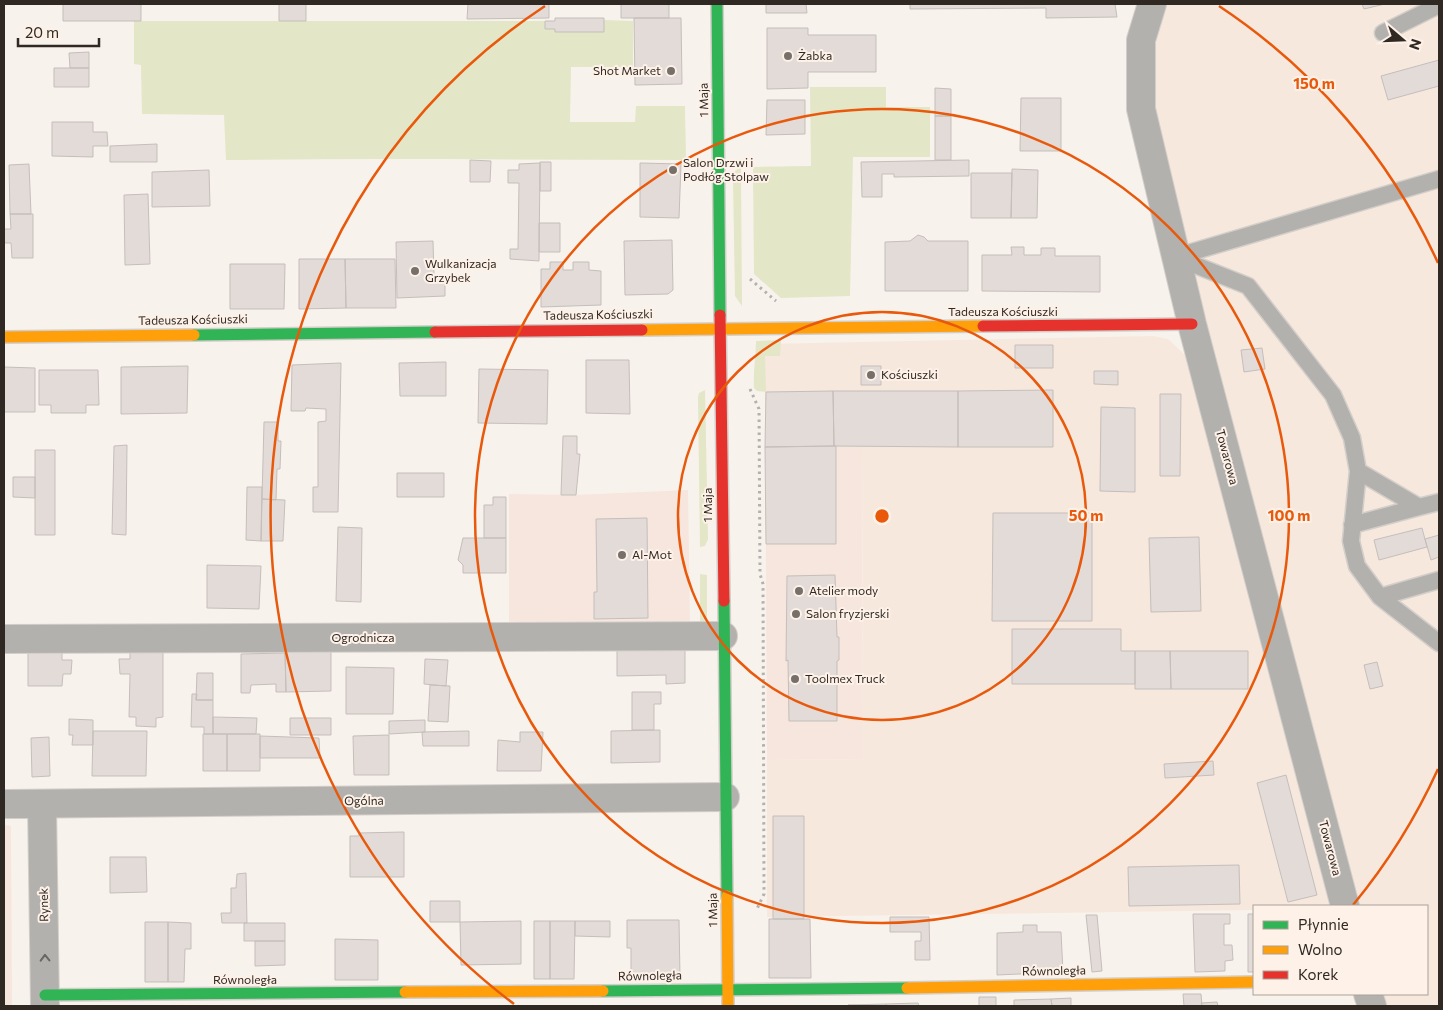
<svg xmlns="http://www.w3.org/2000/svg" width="1443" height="1010" font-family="Commissioner,sans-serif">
<rect width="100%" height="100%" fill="#f8f2ed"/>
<path fill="#f6e6de" d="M833,391L862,446L863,759L767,760L765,392Z
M688,490L690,627L509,630V494L576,495Z
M4,825L11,826L12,1006H4Z"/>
<path fill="#f7e8dd" d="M1154,4H1439V1006H1374L1370,994H1427V906H1347L1144,108Z
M1153,336L1168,339L1186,356L1333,906H1254V910L767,917V760L863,759L862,447L833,446V391L765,392V344Z"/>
<path fill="#e3e6c7" d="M604,20L633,21V67H571L570,122H635L636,106H685L686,160C532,160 379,158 226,160L224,115L142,114L141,65L134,64V21H545V29H555V32H604Z
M810,87H886V107H930V157H853L850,296L781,298L754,274L753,167L811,166Z
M741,167L742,306L735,296L733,177L735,171Z
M781,340L780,356H765L766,392L757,391L754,388C753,371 756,357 756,341Z
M705,390L708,539L705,546L700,547L698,397L699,393Z
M700,574L707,575V619L700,624Z"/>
<path fill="#e2dbd7" stroke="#c5beba" d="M63,4H141V21H63Z
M279,4H306V21H279Z
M468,4H549V18L467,19Z
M621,4H669V18H621Z
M766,4H806L807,13H766Z
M910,4H1115L1117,17L1046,18V8L910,9Z
M1362,4H1385L1364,9Z
M555,18H604V32H555V29H545V21H555Z
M634,18H681L682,84L635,85Z
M767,28H808V35H876V72H808V88L767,89Z
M89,52V68H70L69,53Z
M1439,60V86L1388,100L1381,76Z
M54,68H89V87H54Z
M935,88L951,89V116H935Z
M1021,98H1061V151H1020Z
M767,100H805V134L766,135Z
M935,116H951V160H935Z
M52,122H93V132H107L108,146H93V157L52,156Z
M157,144V162H110V146Z
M470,160L491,161L490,182H470Z
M969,160V176L894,177V174H882V197H862L861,162Z
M540,162H551V191H540Z
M540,163L539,261L510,259V249H518L519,183H508V170H519V164Z
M640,163L681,164L679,218L640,217Z
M29,164L31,214H10L9,165Z
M1012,169L1038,170L1037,218H1011Z
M209,170L210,206L152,207V172Z
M971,173H1012L1011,218H971Z
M148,194L150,264L125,265L124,195Z
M10,214H33V258H12L11,243H4V229H11Z
M539,223H560V252H539Z
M918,235L924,237L928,241H968V291H885V242L910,241Z
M672,240L673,290L668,294L625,295L624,241Z
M433,241L434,276H445V296L397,298L396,242Z
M1011,247H1024V255H1041V248H1055V256H1100V292L982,291V255H1012Z
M299,259H345L346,308L299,309Z
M345,259H395L396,308H346Z
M550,262H563V270H573V262H589V270L601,271V305L541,307V269H550Z
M230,264H285L284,309H230Z
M1015,345H1053V368H1015Z
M1262,348L1265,369L1244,372L1241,350Z
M586,360H629L630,414L586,413Z
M446,362V396H400L399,363Z
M341,363L338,512H313V487H318V422L326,421V409L306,408L305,411H291L292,365Z
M188,366L187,413L121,414V367Z
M861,366H881V385H861Z
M4,367L35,368V412H4Z
M479,369L548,370L547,424L478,423Z
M39,370H98L99,405H86V413H51V405H39Z
M1094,371H1118V385L1094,384Z
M1053,390V447H958V391Z
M833,391H958V447L834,446Z
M833,391L834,446L765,447L766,392Z
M1160,394H1181L1180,476H1160Z
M1101,407L1135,408V492L1100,491Z
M264,422H278V441H281L280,469H277L276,500L262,499Z
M563,436H577V454H580L576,495H561Z
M127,445L126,535L112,534L114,446Z
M836,446V544H766L765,447Z
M35,450H55V535H35Z
M397,473H444V497H397Z
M13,477H35V498L13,497Z
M247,487H262L261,541L246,540Z
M493,497H506V538H484V505H493Z
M262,499L285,500L283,541H261Z
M993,513H1092V621H992Z
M647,518L648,618L594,619V592H597L596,519Z
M338,527L362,528L361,602L336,601Z
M1422,528L1427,547L1379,560L1374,540Z
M1439,535V557L1431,560L1425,539Z
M1199,537L1201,611L1151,612L1149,538Z
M463,538H506V573H463V565L458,560Z
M207,565L261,566L259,609L207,608Z
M835,575L837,637H839V660L837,661V721H789L788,660L786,661L787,576Z
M1012,629H1121V651H1135V684H1012Z
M130,647H163V717L156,718V727L136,726V717H129L130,674H120L119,659H130Z
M685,647V683L666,684V675L617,676V648Z
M28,648H62V660H72L71,674H63L62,686H28Z
M285,651H331V691L286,692Z
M1135,651H1170L1171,689H1135Z
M1170,651H1248V689H1171Z
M285,653L286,692H276V684L251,685L250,693H241V654Z
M425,659L448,660L446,686L424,684Z
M1377,662L1383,686L1370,689L1364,665Z
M346,667L394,668L393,714H346Z
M197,673H213V700H196Z
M430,685L450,686L448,722L428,721Z
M632,692H661V704H654V730H632Z
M192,694H197L196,700H213V734H204V727H191Z
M213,717L257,718L256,734H213Z
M290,718H331V735H290Z
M69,719L93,720V745H72L73,735H69Z
M425,720V732L389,734V721Z
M660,730V762L611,763V731Z
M93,731H147L146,776H92Z
M469,731V746H423L422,732Z
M520,732H543L541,771H497L498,740L520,742Z
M203,734H227V771H203Z
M227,734H260V771H227Z
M389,735V775H354L353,736Z
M260,736L319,738L320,758H260Z
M49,737L50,776L32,777L31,738Z
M1213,761L1214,775L1165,778L1164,764Z
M1286,775L1317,895L1288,902L1257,783Z
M773,816H804V919H773Z
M404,832V877H350V836H359V833Z
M110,857H146L147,892L110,893Z
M1239,865L1240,904L1129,906L1128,867Z
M246,873L247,923H222L221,913H231V888H236L237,874Z
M430,901H460V922H430Z
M1193,914H1230V924H1224V945H1232L1233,960L1225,961V971L1195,972Z
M1248,914H1254V972H1248Z
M1086,915H1097L1102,971L1092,972Z
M890,917H929L930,960H915V941H921V932H890Z
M769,919H810L811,978H769Z
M627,920H679L680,978H631V948H627Z
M521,921V964L461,965L460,922Z
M534,921H550V979H534Z
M550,921H575L574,979H550Z
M575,921H610V937L575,936Z
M145,922H168V982H145Z
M168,922L191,923V949H185L184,982H168Z
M244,923H285V941H244Z
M1023,925H1037V932H1061L1063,972L997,975V933L1023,932Z
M335,939L378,940V980H335Z
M255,941H285V965L255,966Z
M1183,994H1201L1202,1006H1184Z
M979,997H996V1006H979Z
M1071,998V1006H1052L1051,999Z
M1051,999L1052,1006H1014V1000Z
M1217,1002L1218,1006H1202L1201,1003Z
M918,1003L919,1006H886V1004Z
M886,1004V1006L848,1005Z"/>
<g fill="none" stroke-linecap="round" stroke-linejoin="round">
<defs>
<path id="lane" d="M1383,33L1439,5
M1175,257L1248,286L1333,395L1352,438L1358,471L1351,541L1357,566L1380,597L1439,643
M1175,257L1439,179
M1358,471L1419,507L1439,502
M1352,525L1419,507
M1380,597L1439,580"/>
<path id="street" d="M1152,4L1141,40V109L1192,324L1345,906
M4,639L723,636
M4,804L725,797
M42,805L45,1006
M1368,994L1372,1006"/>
<path id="fast" d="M717,4L720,315
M194,335L435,332
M724,601L727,896
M603,991L907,988
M45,995L405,992"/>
<path id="slow" d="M642,330L983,326
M4,337L194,335
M727,896L728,1006
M907,988L1254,982
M405,992L603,991"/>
<path id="jam" d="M720,315L724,601
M983,326L1192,324
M435,332L642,330"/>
</defs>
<use href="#lane" stroke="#d3cec9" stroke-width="19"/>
<use href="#street" stroke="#d3cec9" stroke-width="30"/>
<use href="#fast" stroke="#d3cec9" stroke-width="14"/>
<use href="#slow" stroke="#d3cec9" stroke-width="14"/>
<use href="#jam" stroke="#d3cec9" stroke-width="14"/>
<path stroke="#b2b1ae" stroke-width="3" stroke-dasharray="2.5 4" stroke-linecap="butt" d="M750,279L776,301
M750,389L759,409L760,574L763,584L764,894L756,911"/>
<use href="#lane" stroke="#b2b1ae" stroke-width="16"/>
<use href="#street" stroke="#b2b1ae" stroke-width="28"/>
<use href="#fast" stroke="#30b455" stroke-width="11"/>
<use href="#slow" stroke="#ff9f0a" stroke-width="11"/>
<use href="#jam" stroke="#e5322d" stroke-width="11"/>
</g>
<defs><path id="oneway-chevron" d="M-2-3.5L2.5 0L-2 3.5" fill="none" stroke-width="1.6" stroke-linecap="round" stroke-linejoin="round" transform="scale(1.25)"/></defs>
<use stroke="#6a6662" href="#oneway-chevron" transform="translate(45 958) rotate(-91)"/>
<g fill="none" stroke="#e8590c" stroke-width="2.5">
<circle cx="882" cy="516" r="204"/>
<circle cx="882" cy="516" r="407"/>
<path d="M1438 769A611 611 0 0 1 1353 905M514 1004A611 611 0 0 1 545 6M1219 6A611 611 0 0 1 1438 263"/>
</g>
<g fill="#766f6a" stroke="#fdf1e8" stroke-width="2">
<circle cx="788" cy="56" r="5"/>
<circle cx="671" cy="71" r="5"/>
<circle cx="673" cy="170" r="5"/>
<circle cx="415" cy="271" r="5"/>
<circle cx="871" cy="375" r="5"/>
<circle cx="622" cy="555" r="5"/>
<circle cx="799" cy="591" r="5"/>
<circle cx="796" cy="614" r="5"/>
<circle cx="795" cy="679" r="5"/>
</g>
<g text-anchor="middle" stroke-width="4" stroke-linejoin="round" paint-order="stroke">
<g font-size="12" fill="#302823" stroke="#fdf1e8" text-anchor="start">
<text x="798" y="60">Żabka</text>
<text x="661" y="75" text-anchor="end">Shot Market</text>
<text x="683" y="167">Salon Drzwi i<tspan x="683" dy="14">Podłóg Stolpaw</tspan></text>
<text x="425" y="268">Wulkanizacja<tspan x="425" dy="14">Grzybek</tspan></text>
<text x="881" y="379">Kościuszki</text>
<text x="632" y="559">Al-Mot</text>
<text x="809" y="595">Atelier mody</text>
<text x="806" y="618">Salon fryzjerski</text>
<text x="805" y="683">Toolmex Truck</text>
</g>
<g font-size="12" fill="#302823" stroke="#fdf1e8">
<text transform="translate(704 100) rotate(-91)" y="4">1 Maja</text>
<text x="1003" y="316">Tadeusza Kościuszki</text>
<text transform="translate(598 315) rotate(-1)" y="4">Tadeusza Kościuszki</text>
<text transform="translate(193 320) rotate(-1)" y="4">Tadeusza Kościuszki</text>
<text transform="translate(1227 457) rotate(75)" y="4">Towarowa</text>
<text transform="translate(708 505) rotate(-90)" y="4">1 Maja</text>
<text x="363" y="642">Ogrodnicza</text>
<text transform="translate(364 801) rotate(-1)" y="4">Ogólna</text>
<text transform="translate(1330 848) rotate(75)" y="4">Towarowa</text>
<text transform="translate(44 905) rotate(-91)" y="4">Rynek</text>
<text transform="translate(713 910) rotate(-91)" y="4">1 Maja</text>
<text transform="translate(1054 971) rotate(-1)" y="4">Równoległa</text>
<text transform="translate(650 976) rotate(-1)" y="4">Równoległa</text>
<text x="245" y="984">Równoległa</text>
</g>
</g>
<circle cx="882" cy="516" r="8" fill="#e8590c" stroke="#fdf1e8" stroke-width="2.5"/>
<g font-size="15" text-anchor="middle" font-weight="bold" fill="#e8590c" stroke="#fdf1e8" stroke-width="4" stroke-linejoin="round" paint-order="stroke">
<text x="1314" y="89">150 m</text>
<text x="1086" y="521">50 m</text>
<text x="1289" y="521">100 m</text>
</g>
<rect width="1443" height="1010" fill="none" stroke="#302823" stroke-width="10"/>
<rect x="1253" y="905" width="175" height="90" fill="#fdf1e8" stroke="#aba199"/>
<rect x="1263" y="921" width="25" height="8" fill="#30b455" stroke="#aba199"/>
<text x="1298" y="930" font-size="15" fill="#302823">Płynnie</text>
<rect x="1263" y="946" width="25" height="8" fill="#ff9f0a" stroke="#aba199"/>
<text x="1298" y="955" font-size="15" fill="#302823">Wolno</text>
<rect x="1263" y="971" width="25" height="8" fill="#e5322d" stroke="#aba199"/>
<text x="1298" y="980" font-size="15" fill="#302823">Korek</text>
<g transform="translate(1403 40) rotate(109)" stroke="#fdf1e8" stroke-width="4" paint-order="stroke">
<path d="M0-4L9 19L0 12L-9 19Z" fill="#302823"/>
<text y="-8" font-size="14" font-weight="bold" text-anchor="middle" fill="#302823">N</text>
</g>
<path d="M18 38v8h81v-8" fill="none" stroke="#302823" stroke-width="2.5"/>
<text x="25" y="38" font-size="15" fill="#302823" stroke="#fdf1e8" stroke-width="4" paint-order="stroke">20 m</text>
</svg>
